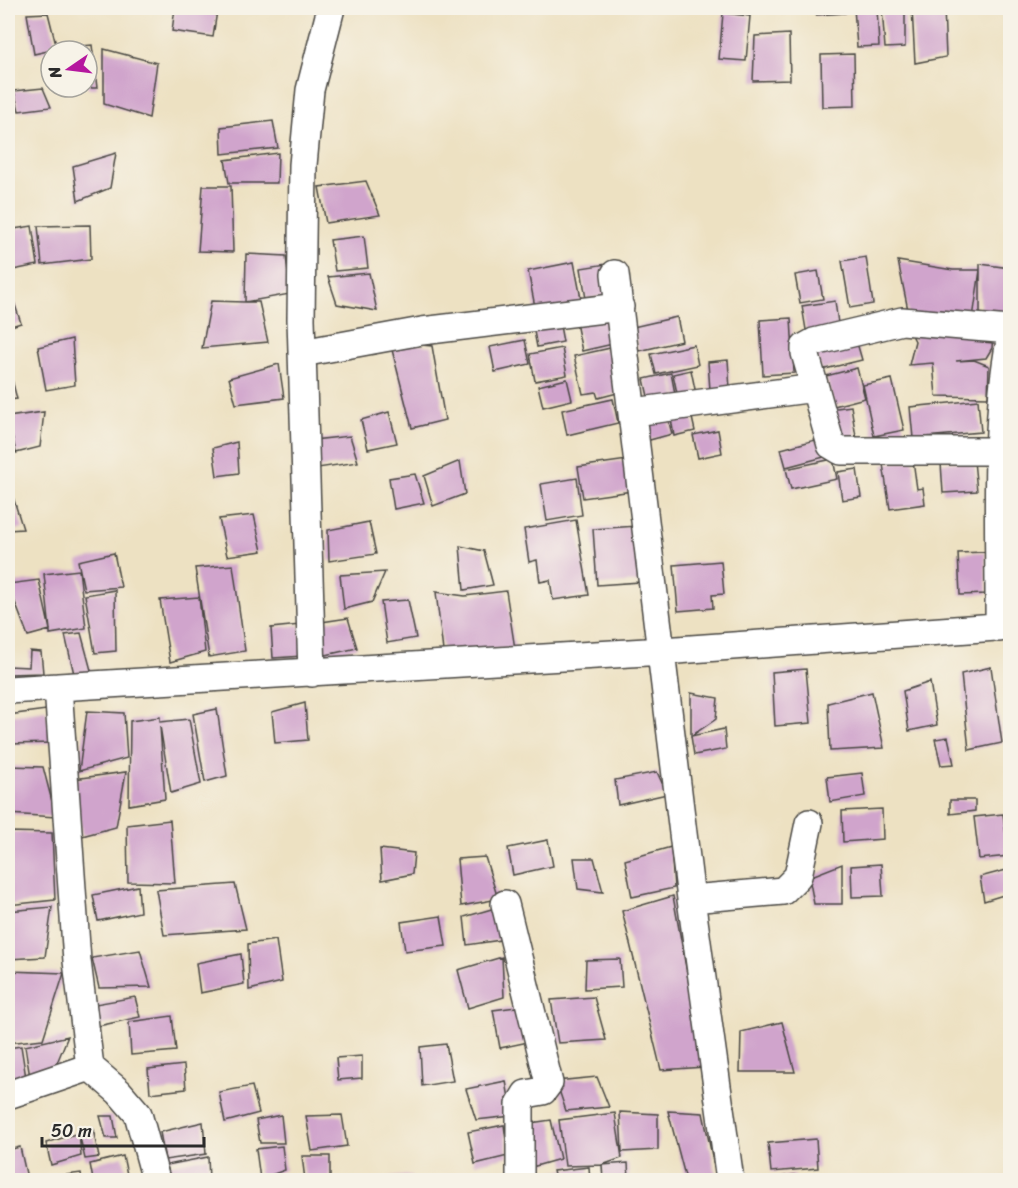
<svg xmlns="http://www.w3.org/2000/svg" width="1018" height="1188" font-family="Sriracha,sans-serif">
<rect width="100%" height="100%" fill="#f7f3e8"/>
<filter id="ink" filterUnits="userSpaceOnUse"><feTurbulence type="fractalNoise" baseFrequency=".0167" numOctaves="2"/><feDisplacementMap in="SourceGraphic" scale="12" xChannelSelector="R" yChannelSelector="G"/><feConvolveMatrix kernelMatrix="1 2 1 2 8 2 1 2 1" color-interpolation-filters="sRGB"/></filter>
<filter id="wash" filterUnits="userSpaceOnUse"><feTurbulence type="fractalNoise" baseFrequency=".008" numOctaves="4" result="noise"/><feDisplacementMap in="SourceGraphic" scale="24" xChannelSelector="R" yChannelSelector="G"/><feGaussianBlur stdDeviation="1.35" result="paint"/><feColorMatrix in="noise" values="0 0 0 0 0 0 0 0 0 0 0 0 0 0 0 0 0 1.4 0 .05"/><feComposite in="paint" operator="in"/></filter>
<g filter="url(#wash)">
<rect width="100%" height="100%" fill="#ede1c2"/>
<g id="blocks">
<path fill="#d0a4cc" d="M175,8L217,11L213,37L172,31Z
M732,8H760V10H732Z
M815,8H845V13L816,15Z
M854,8H877L879,46L857,47Z
M882,8H905V47L885,48Z
M912,8H944L946,57L915,63Z
M48,13L57,49L34,54L27,14Z
M723,13L750,16L746,61L719,59Z
M789,34L790,80L753,81L755,36Z
M92,45L97,88H87V51H62L61,48Z
M104,49L157,63L149,118L104,104Z
M854,54L855,106L822,107L821,55Z
M43,88L51,107L19,111L14,91Z
M8,97H9L12,119H8Z
M273,121L278,148L222,154L221,127Z
M116,153L110,188L78,201L73,166Z
M278,153L277,183H229L225,160Z
M366,181L380,215L326,223L319,187Z
M203,186H231L233,252L198,251Z
M90,225L91,259L42,265L38,226Z
M32,226L38,265L8,271V230Z
M364,236L368,268L335,271L330,240Z
M246,254L286,256L290,294L245,302H259L268,342L202,348L211,301L245,302Z
M866,257L873,304L850,308L842,261Z
M898,261L953,270H980L973,318L909,315Z
M574,262L582,304L536,312L528,271Z
M606,264L612,295L586,299L581,268Z
M980,264L1010,268L1009,323L980,321Z
M818,271L823,299L800,303L795,275Z
M369,273L377,311L337,304L328,277Z
M13,299L21,323L8,327V300Z
M835,301L839,331L807,336L802,306Z
M607,317L613,344L582,351L576,323Z
M677,317L682,341L639,351L633,327Z
M791,318L794,373L763,375L760,320Z
M559,320L563,342L537,347L533,326Z
M908,327L993,334L992,348L986,358L956,361L974,360L989,366L988,397L936,396L933,363L909,365L915,341Z
M855,336L862,360L821,370L814,348Z
M72,339L75,385L46,390L38,347Z
M525,340L530,364L495,372L490,347Z
M390,342L432,346L445,420L412,428Z
M694,345L698,365L656,374L651,354Z
M615,347L625,391L598,398L596,392L583,394L574,356Z
M562,348L567,375L535,381L530,354Z
M728,360L730,389L710,390L708,362Z
M8,364L17,399L8,400Z
M279,364L284,398L236,404L229,378Z
M857,368L865,398L834,406L826,376Z
M691,370L697,399L679,403L673,374Z
M671,373L676,399L650,405L644,379Z
M567,379L572,400L543,407L538,386Z
M892,379L904,430L874,436L863,385Z
M613,399L618,423L567,435L562,410Z
M978,400L981,432L913,438L910,407Z
M851,406L856,437L835,441L830,409Z
M690,409L695,431L674,436L670,413Z
M666,411L672,434L646,441L640,418Z
M44,412L40,447L16,453L8,417Z
M389,412L397,443L368,449L361,420Z
M718,430L722,453L698,458L693,435Z
M350,436L358,462L318,468L313,440Z
M823,438L828,456L786,467L781,449Z
M237,442L239,473L217,476L213,448Z
M833,459L837,479L791,489L786,469Z
M627,460L632,491L583,498L578,467Z
M913,460L917,489L923,488L925,504L890,509L883,464Z
M460,461L465,494L433,506L424,476Z
M974,461L977,491L943,493L941,463Z
M857,469L861,497L842,500L838,472Z
M415,474L424,503L394,509L389,478Z
M577,478L582,515L547,521L541,484Z
M13,497L23,529L8,530V498Z
M254,515L262,551L227,556L219,519Z
M576,520L589,595L553,600L550,580L540,582L537,560L529,562L524,529Z
M369,522L376,554L329,561L328,530Z
M637,526L640,582L597,585L593,529Z
M460,546L484,551L493,585L464,590Z
M985,552L987,594L960,595L958,553Z
M114,553L121,587L84,590L78,561Z
M721,561L724,594L712,595L713,608L678,611L674,565Z
M233,565L245,651L209,657L195,568Z
M79,570L86,628L50,634V630L28,636L8,584L39,580L50,630L44,574Z
M385,572L372,602L344,609L340,575Z
M115,590L116,651L95,653L85,595Z
M506,591L515,649L443,651L436,592L465,596Z
M199,597L205,652L170,662L160,600Z
M408,600L416,638L387,643L381,602Z
M348,618L357,648L317,657L315,623Z
M300,625L303,656L273,658L271,628Z
M81,633L92,674H74L65,635Z
M30,651L41,652L43,673L8,674V666L29,667Z
M991,667L1002,743L969,750L961,674Z
M806,669L811,723L775,726L772,672Z
M930,682L937,725L909,731L903,691Z
M872,692L884,748L830,751L828,703Z
M691,693L718,698L716,719L691,736Z
M305,703L308,740L275,743L272,712Z
M217,709L227,776L205,782L193,714Z
M46,710L53,743L8,744V715Z
M87,711L124,713L127,758L79,771Z
M160,717V722L189,719L201,784L171,793L160,726L165,799L129,805L130,721Z
M724,729L726,749L694,755L691,736Z
M948,737L954,764L941,765L935,739Z
M8,766L43,767L56,817L8,814Z
M126,772L116,827L82,836L74,779Z
M657,772L667,794L618,805L615,780Z
M862,773L865,796L830,802L827,777Z
M950,800H975V811L950,814Z
M882,809L883,839L843,842L842,811Z
M1003,814L1009,856L979,859L974,817Z
M170,820L175,883L128,882L127,825Z
M8,832L52,833L55,900L8,905Z
M548,840L553,866L513,875L508,848Z
M671,847L674,888L632,897L625,860Z
M380,849L414,853L412,874L382,880Z
M485,857L498,899L461,906L457,859Z
M574,858H594L603,892L578,889Z
M842,864V904H814L809,877Z
M881,864L883,896L852,897L851,866Z
M1010,869V893L984,901L980,877Z
M235,884L246,929L164,935L156,890Z
M138,886L140,912L98,921L93,895Z
M673,896L704,1067L661,1070L622,911Z
M502,906L507,939L467,945L464,917Z
M52,907L45,957L8,959V911Z
M441,916L446,946L405,951L401,922Z
M276,940L282,982L249,990L248,944Z
M140,950L151,987L99,988L92,958Z
M241,954L244,984L200,993L196,963Z
M502,957L504,997L468,1008L458,970Z
M620,959L622,987L585,989L586,960Z
M8,971L64,973L43,1039L8,1043Z
M135,997L140,1017L98,1026L95,1004Z
M594,997L606,1040L558,1043L551,1000Z
M516,1007L533,1041L500,1048L493,1010Z
M172,1016L176,1051L131,1055L129,1022Z
M782,1022L795,1072H740L741,1032Z
M68,1036L52,1075L31,1084L25,1046Z
M446,1044L453,1081L422,1086L420,1047Z
M21,1046L26,1078L8,1081V1048Z
M362,1056V1078L338,1080L336,1058Z
M184,1065L186,1089L150,1093L148,1069Z
M597,1077L609,1107L566,1111L556,1081Z
M506,1081L512,1116L476,1120L466,1089Z
M252,1086L259,1113L225,1122L219,1092Z
M668,1111L703,1113L717,1180H686Z
M620,1112L658,1114V1150L622,1152Z
M615,1113L622,1158L602,1165L565,1166L559,1120Z
M281,1115L284,1143H260L256,1120Z
M342,1115L347,1146L312,1151L306,1116Z
M100,1116H113L117,1138H106Z
M551,1120L560,1159L532,1167L524,1124Z
M203,1122L206,1154L165,1160L160,1132Z
M504,1125L508,1156L475,1164L468,1132Z
M93,1129L99,1157L85,1159L79,1133Z
M79,1133L81,1156L51,1165L46,1143Z
M816,1139L818,1168L771,1172L768,1143Z
M282,1146L285,1170L260,1179L256,1149Z
M20,1147L27,1178L8,1180V1150Z
M123,1156L128,1179L93,1180L90,1164Z
M302,1156H330V1180H305Z
M208,1157L209,1180H170L167,1165Z
M628,1163L629,1180H603L602,1165Z
M589,1167L590,1180H555L553,1171Z
M81,1173L82,1180H51V1177Z
M411,1175L413,1180H379V1179Z
M794,1175L796,1180H768V1179Z"/>
</g>
</g>
<g filter="url(#ink)">
<use href="#blocks" fill-opacity="0" stroke="#484642" stroke-width="1.5"/>
<g fill="none" stroke-linecap="round" stroke-linejoin="round">
<defs>
<path id="minor" d="M615,274L691,899L730,1180
M302,353L422,331L620,307
M815,388L805,353V347L814,342L902,321L1010,330
M634,412L815,388L831,445L841,451H1001
M999,628C1000,537 993,429 1010,341
M312,673L301,319L303,165L310,90L331,8
M58,687L77,961L90,1067
M8,690L663,651L1010,626
M691,899L783,891L798,876L809,823
M505,904L549,1083L543,1091L526,1094L520,1104V1180
M8,1095L90,1067L119,1092L138,1114L156,1180"/>
</defs>
<use href="#minor" stroke="#484642" stroke-width="30"/>
<use href="#minor" stroke="#fff" stroke-width="27"/>
</g>
</g>
<rect width="1018" height="1188" fill="none" stroke="#f7f3e8" stroke-width="30"/>
<g transform="translate(69 69) rotate(256)"><circle r="28" fill="#f7f3e8" stroke="#a5a39c" stroke-width="1.5"/>
<path d="M0-4.5L10 22L0 15L-10 22Z" fill="#b5179e"/>
<text y="-9" font-size="16" font-weight="bold" text-anchor="middle" fill="#2b2b2b">N</text>
</g>
<path d="M42 1137v9h162v-9" fill="none" stroke="#2b2b2b" stroke-width="3"/>
<text x="51" y="1137" font-size="18" fill="#2b2b2b" stroke="#f7f3e8" stroke-width="4.5" paint-order="stroke">50 m</text>
</svg>
